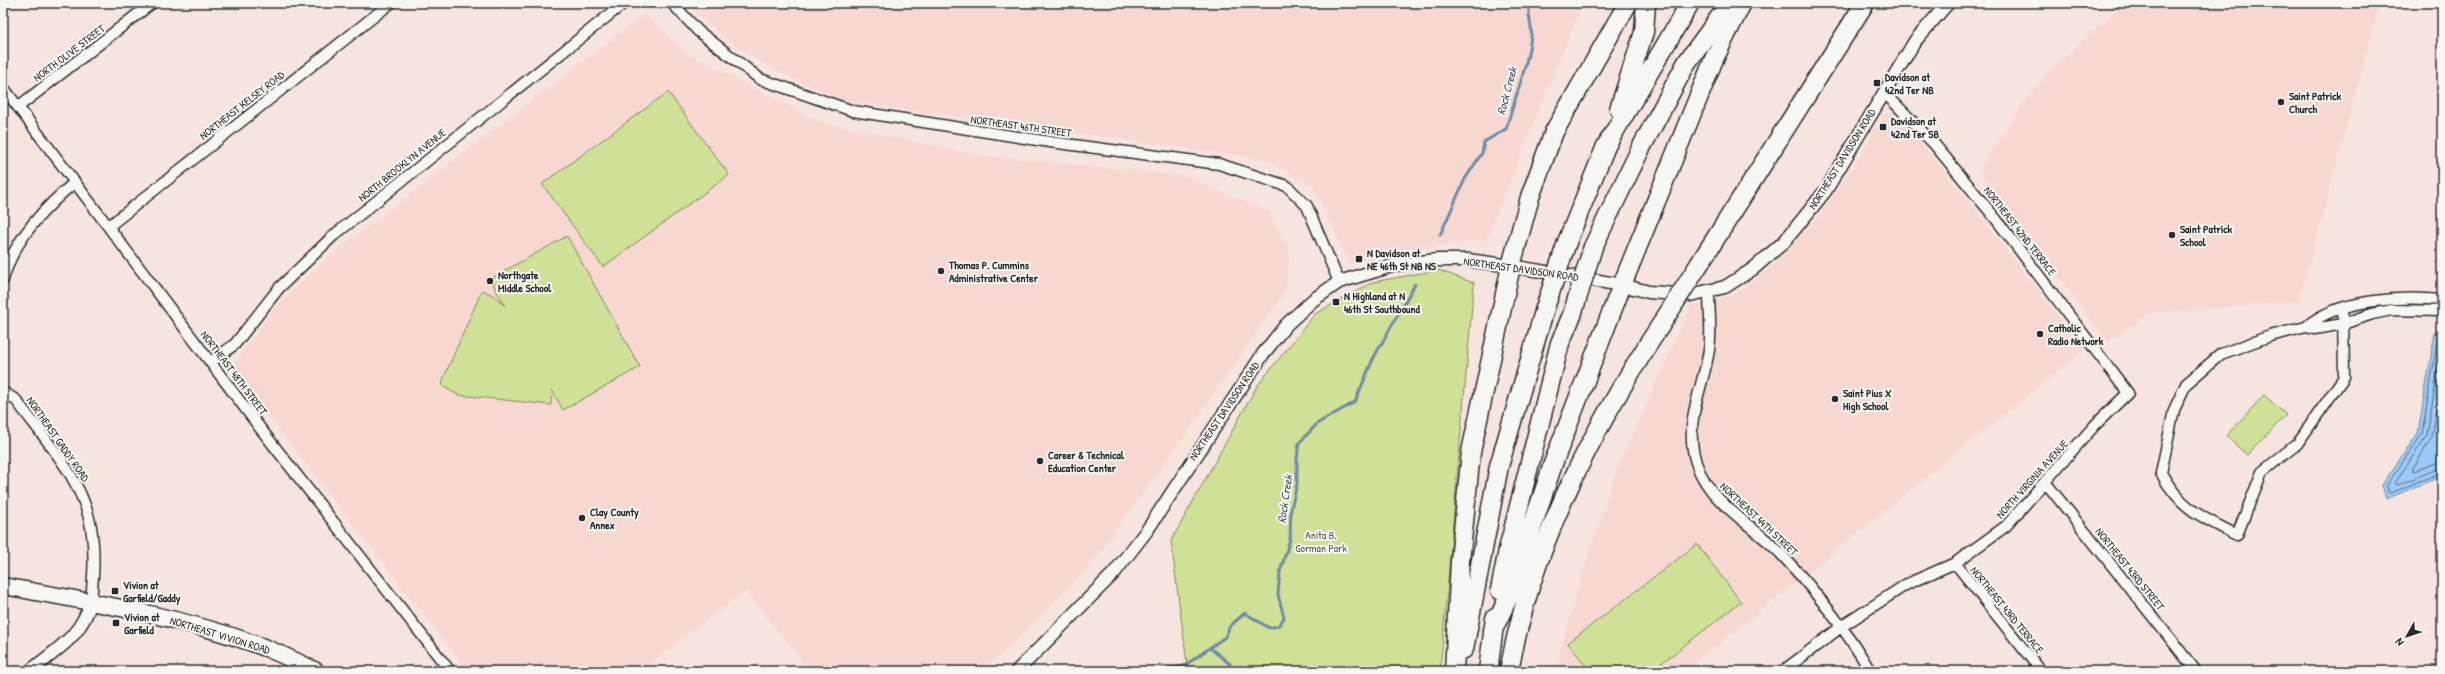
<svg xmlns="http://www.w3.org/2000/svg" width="2445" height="674" font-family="'Patrick Hand',sans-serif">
<rect width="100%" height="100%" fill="#f6e4de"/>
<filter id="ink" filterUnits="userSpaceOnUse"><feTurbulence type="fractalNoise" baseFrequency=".025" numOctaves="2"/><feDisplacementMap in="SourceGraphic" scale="8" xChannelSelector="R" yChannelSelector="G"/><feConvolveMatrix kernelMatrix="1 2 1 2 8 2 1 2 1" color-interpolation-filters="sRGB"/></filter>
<g filter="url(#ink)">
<path fill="#f6d8d0" d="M687,3H1583L1486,240L1386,252L1351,264L1312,185L1264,159L844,101L774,69L730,43Z
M2124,3H2380L2299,301L2151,313L2107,342L1979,170L2022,105L2047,74Z
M645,14L688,54L822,123L978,155L1184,176L1269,212L1290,251L1286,289L1198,417L1089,567L1007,650L980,671H810L746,590L640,671H468L231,368L279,303L327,258Z
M1887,113L1892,114L1938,162L2084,350L1685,671H1555L1576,594L1615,474L1691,305L1713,302L1735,294L1769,269L1819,216L1864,151L1882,115Z"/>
<path fill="#cfe196" stroke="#7d8660" d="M668,92L729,175L603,267L542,184Z
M567,236L640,367L563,410L552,390L551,405L458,395L442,386L444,377L482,290L493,295L505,306L490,279Z
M1438,270L1474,283L1440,671H1188L1171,541L1257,386L1315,314L1373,282Z
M2264,395L2286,415L2247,455L2226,436Z
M1697,544L1741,602L1651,671H1590L1568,643Z"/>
<path fill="#9bcaf6" stroke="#6e8aa5" d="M2442,331V476L2386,499L2382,485L2418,433L2435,333Z"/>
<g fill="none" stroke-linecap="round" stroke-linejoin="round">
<path stroke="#586b7c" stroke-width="1" d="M2442,335L2438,337L2422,434L2387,485L2388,492L2391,493L2442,472
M2442,346L2427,435L2395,483L2398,485L2442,467
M2442,382L2432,437L2412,470L2414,471L2442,461"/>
<path stroke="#6e8aa5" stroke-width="3" d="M1440,235L1465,179L1482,153L1484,142L1506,129C1515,98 1527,68 1531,36C1533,25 1526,15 1530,3
M1210,648L1230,664L1224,671
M1150,671L1184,666L1225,637L1230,626L1245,613L1269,628L1278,626L1284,618L1278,594L1280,572L1290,539L1291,509L1297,484V458L1299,443L1318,423L1355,402L1373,359L1415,284"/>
<defs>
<path id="minor" d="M672,3L698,31L760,79L853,111L1050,142L1219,164L1287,186L1307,206L1339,282
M3,87L260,428L450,671
M18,107L152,3
M109,226L391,3
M3,280C13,240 45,207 75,182
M1709,292C1709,311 1712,331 1709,350C1704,384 1687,415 1693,450C1701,501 1751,521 1783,556C1815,591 1847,630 1870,671
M2343,309L2344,377L2297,444L2262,472L2237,535C2201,517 2181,509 2161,473L2174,410L2186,384L2221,354L2270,336L2306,327L2314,329L2343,324L2372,314L2392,310L2442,311
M2306,327C2337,299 2402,296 2442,300
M211,362L235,344L279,288L333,236L624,3
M3,392L16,400C46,441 86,482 92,534C95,557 93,579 91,602
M2046,483L2196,671
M1955,563L2041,671
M1783,671L1841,627L1907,584L1955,563L2006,526L2095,425L2128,393L1996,219L1935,145L1884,92"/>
<path id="tertiary" d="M30,671C57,649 80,638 91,602
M1017,671L1114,573L1148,529L1263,354L1286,325L1313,300L1339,282L1395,265L1437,260H1468L1511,266L1622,285L1649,292L1690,295L1725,287L1753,269L1784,242L1802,220L1826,190L1915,41L1948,3"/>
<path id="primary" d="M3,586C91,602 182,616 266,648C283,655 300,663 316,671"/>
<path id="motorway" d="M1619,109L1644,32L1646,3
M1567,242L1606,146L1690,3
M1593,247L1641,148L1687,62L1730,3
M1700,263L1865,3
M1500,590L1508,550L1560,343L1572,315
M1493,630L1509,596L1554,461L1622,285L1714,59L1742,3
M1464,649L1499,466L1545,308
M1454,671L1460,561L1471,452L1511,266L1530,197L1554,132L1628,3
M1488,671L1495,618
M1509,671C1532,545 1592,429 1662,323"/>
</defs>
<use href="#minor" stroke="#2b2b2b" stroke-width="13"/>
<use href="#tertiary" stroke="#2b2b2b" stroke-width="15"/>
<use href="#primary" stroke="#2b2b2b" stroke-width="19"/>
<use href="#motorway" stroke="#2b2b2b" stroke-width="21"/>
<use href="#minor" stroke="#f6f6f2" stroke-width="10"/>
<use href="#tertiary" stroke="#f6f6f2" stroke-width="12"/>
<use href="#primary" stroke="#f6f6f2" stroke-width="16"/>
<use href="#motorway" stroke="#f6f6f2" stroke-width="18"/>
<defs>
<path id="motorway-bridge" d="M1545,308L1567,242
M1572,315L1593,247
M1662,323L1700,263"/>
</defs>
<use href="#motorway-bridge" stroke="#2b2b2b" stroke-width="21" stroke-linecap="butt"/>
<use href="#motorway-bridge" stroke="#f6f6f2" stroke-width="18"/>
</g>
</g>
<g fill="#2b2b2b" stroke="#f6f6f2" stroke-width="1.5">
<rect x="1873" y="79" width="8" height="8" rx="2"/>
<circle cx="2281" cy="102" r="4"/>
<rect x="1879" y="123" width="8" height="8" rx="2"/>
<circle cx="2172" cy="235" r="4"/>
<rect x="1355" y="255" width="8" height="8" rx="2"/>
<circle cx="941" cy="271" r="4"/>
<circle cx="490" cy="281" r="4"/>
<rect x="1332" y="298" width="8" height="8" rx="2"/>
<circle cx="2040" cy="334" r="4"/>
<circle cx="1835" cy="399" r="4"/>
<circle cx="1040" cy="461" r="4"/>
<circle cx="582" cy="518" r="4"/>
<rect x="111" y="587" width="8" height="8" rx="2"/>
<rect x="112" y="619" width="8" height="8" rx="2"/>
</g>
<g text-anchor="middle" stroke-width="4" stroke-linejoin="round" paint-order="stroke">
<g font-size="11" fill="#2b2b2b" stroke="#f6f6f2">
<text transform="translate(69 53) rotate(-37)" y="4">NORTH OLIVE STREET</text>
<text transform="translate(242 105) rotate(-38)" y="4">NORTHEAST KELSEY ROAD</text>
<text transform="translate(1021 126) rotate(8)" y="4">NORTHEAST 46TH STREET</text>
<text transform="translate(1842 159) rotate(-58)" y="4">NORTHEAST DAVIDSON ROAD</text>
<text transform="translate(402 165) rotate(-39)" y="4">NORTH BROOKLYN AVENUE</text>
<text transform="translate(2020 231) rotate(52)" y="4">NORTHEAST 42ND TERRACE</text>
<text transform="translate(1521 269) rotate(8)" y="4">NORTHEAST DAVIDSON ROAD</text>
<text transform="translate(234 373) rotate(53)" y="4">NORTHEAST 48TH STREET</text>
<text transform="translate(1224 411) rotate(-56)" y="4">NORTHEAST DAVIDSON ROAD</text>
<text transform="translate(58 439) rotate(55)" y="4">NORTHEAST GADDY ROAD</text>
<text transform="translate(2032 479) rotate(-48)" y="4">NORTH VIRGINIA AVENUE</text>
<text transform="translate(1759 519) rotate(43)" y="4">NORTHEAST 44TH STREET</text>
<text transform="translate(2130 569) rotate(51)" y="4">NORTHEAST 43RD STREET</text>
<text transform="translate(2007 610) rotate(51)" y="4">NORTHEAST 43RD TERRACE</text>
<text transform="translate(220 635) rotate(17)" y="4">NORTHEAST VIVION ROAD</text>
</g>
<g font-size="11" font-weight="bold" fill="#2b2b2b" stroke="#f6f6f2" text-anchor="start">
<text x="1885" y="81">Davidson at<tspan x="1885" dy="13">42nd Ter NB</tspan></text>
<text x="2289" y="100">Saint Patrick<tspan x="2289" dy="13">Church</tspan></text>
<text x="1891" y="125">Davidson at<tspan x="1891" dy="13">42nd Ter SB</tspan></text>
<text x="2180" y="233">Saint Patrick<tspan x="2180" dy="13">School</tspan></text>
<text x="1367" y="257">N Davidson at<tspan x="1367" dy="13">NE 46th St NB NS</tspan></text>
<text x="949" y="269">Thomas P. Cummins<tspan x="949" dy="13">Administrative Center</tspan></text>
<text x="498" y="279">Northgate<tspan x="498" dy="13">Middle School</tspan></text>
<text x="1344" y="300">N Highland at N<tspan x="1344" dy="13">46th St Southbound</tspan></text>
<text x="2048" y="332">Catholic<tspan x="2048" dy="13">Radio Network</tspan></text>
<text x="1843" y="397">Saint Pius X<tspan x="1843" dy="13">High School</tspan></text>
<text x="1048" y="459">Career &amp; Technical<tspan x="1048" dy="13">Education Center</tspan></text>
<text x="590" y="516">Clay County<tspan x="590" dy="13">Annex</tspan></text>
<text x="123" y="589">Vivion at<tspan x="123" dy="13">Garfield/Gaddy</tspan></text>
<text x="124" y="621">Vivion at<tspan x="124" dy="13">Garfield</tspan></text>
</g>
<g font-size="11" fill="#545846" stroke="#f6f6f2">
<text x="1321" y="539">Anita B.<tspan x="1321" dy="13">Gorman Park</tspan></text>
</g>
<g font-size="12" font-style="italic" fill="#47535e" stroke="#f6f6f2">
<text transform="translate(1507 91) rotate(-75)" y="4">Rock Creek</text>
<text transform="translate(1285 499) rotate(-82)" y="4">Rock Creek</text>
</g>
</g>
<rect width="2445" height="674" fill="none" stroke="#f6f6f2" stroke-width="16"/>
<rect x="8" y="8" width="2429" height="658" fill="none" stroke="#2b2b2b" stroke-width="1.5" filter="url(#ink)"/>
<g transform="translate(2407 636) rotate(231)" stroke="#f6f6f2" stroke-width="3" paint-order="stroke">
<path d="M0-3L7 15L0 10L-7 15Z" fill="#2b2b2b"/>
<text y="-6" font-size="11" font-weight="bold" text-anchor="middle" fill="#2b2b2b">N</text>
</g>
</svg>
